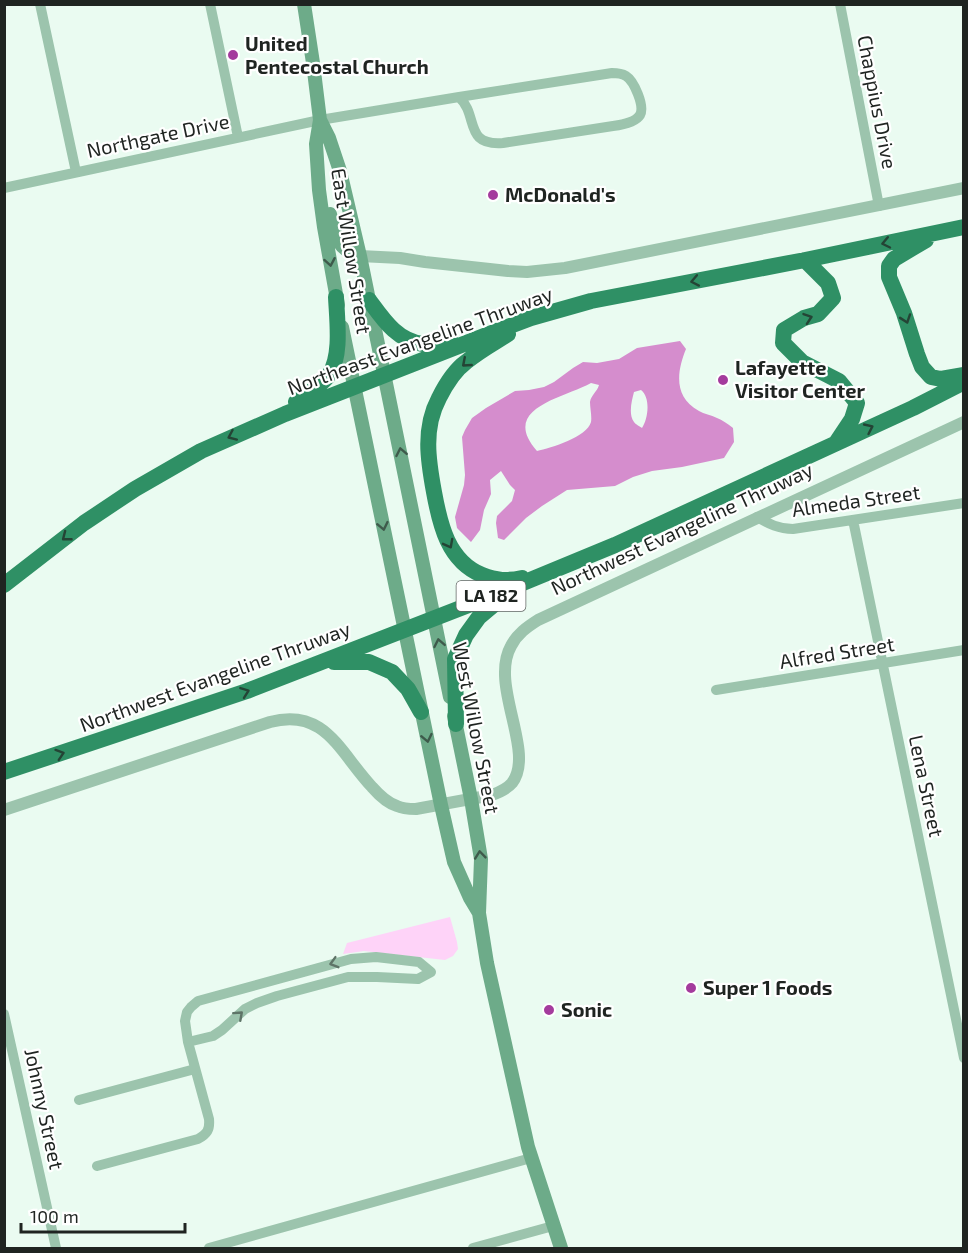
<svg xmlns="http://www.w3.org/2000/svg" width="968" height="1253" font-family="'Exo 2',sans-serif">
<rect width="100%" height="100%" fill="#eafbf1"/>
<path fill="#fed3f8" d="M450,917L457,942L458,949L453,956L445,960L364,951L343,954L347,943Z"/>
<path fill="#d58dcd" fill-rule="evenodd" d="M680,341L686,349C677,371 673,397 699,411C704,414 711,415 717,418C722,420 728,424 733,428L734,442L724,458L682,467L652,471L633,477L615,486L567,490L542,506L526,518L504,540L498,538L496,523L497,516L512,501L515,490L510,485L501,471L490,480L491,494L484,510L480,530L471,542L457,528L455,517L464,485L465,475L462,437L465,430L472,418L486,408L515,391L529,390L544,387L554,382L573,368L583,362L597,363L619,359L637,348ZM591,383L599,385C597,392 591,395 590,402C590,408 592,416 591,422C587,437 551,448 537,451C499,408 564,398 591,383ZM641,390C651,398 648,419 642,428C641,427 635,424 634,422C628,414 632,400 634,392Z"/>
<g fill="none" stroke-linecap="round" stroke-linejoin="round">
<path stroke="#9cc4ad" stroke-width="10" d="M40,4L76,172
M210,4L238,137
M840,4L879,206
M612,73C616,73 621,73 626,76C634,81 645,106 640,115C635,123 621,125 613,126L503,143C463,146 479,115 459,97Z
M4,188L320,120L459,97
M757,517C769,524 779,529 793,529L964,503
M853,520L964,1058
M716,690L964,650
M4,1014L56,1248
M79,1100L195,1069
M97,1166L198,1139C207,1134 210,1130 209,1119L188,1042L185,1021L187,1012L191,1007L198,1001L351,959L376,957L419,962L431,972L418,979L377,977H348L277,996L257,1003L245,1009L222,1030L213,1036L188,1042
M209,1248L531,1158
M473,1248L553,1226"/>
<path stroke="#9cc4ad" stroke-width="12" d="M360,256L400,258L425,262L508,271L527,272L565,268L964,188
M4,810L270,722C325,707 340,753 372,787C379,795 387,803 397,806C403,809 409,809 416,809L492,795C500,792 507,789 512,783C536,752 489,685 511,646C517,634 527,627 538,620L964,422"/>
<path stroke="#6dab89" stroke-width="14" d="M304,4L313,63L320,120L316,144L319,190L324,227L338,305
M320,120L329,138L340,171L360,256L450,697
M330,214C335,235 337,250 360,256
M342,327L441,805L454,862L470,898L479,913
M454,716L471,799L481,859L479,913L487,963L528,1147L561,1248"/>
<path stroke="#2f9065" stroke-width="16" d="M926,240L894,259L889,266V277L904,313L917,354L922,367L931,377L941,379L964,375
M805,260L828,283L833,298L818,314L804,318L784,330L783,343L802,362L839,381L857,403L852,419L836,443
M369,300C383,319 397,341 423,344C431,345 442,342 451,341
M508,334C494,343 479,351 466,362C455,370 445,386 439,398C423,428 428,460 434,492C440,525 448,561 482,575C497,581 507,581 522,578
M296,402C306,395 322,385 329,375C342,356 337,320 336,297
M4,585L84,523L135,489L201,451L285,414L497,331L531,318L591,301L805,260L964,227
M334,662H369L392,672L408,689L421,712
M456,724L455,659L466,635L479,617L504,596
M4,772L247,691L484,599L615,545L913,408L964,382"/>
</g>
<defs><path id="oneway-chevron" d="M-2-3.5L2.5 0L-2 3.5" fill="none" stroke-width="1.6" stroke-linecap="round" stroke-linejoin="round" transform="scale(1.5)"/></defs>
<g stroke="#244435">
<use href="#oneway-chevron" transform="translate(886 243) rotate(168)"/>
<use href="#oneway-chevron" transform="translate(695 281) rotate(169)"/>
<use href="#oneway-chevron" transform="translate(808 318) rotate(-19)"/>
<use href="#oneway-chevron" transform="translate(906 319) rotate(71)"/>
<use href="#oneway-chevron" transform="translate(466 363) rotate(139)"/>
<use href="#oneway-chevron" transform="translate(869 428) rotate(-25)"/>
<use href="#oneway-chevron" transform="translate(232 436) rotate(156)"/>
<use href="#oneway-chevron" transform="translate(66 537) rotate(142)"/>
<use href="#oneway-chevron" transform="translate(449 544) rotate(62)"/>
<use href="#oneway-chevron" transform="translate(245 692) rotate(-20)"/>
<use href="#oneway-chevron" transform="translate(60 754) rotate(-18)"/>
</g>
<g stroke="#3e5a4b">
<use href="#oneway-chevron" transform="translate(330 262) rotate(80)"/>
<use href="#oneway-chevron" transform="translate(401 452) rotate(-101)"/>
<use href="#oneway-chevron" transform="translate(383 526) rotate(78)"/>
<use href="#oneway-chevron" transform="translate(439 643) rotate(-101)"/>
<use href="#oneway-chevron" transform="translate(427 738) rotate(78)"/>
<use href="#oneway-chevron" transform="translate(480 855) rotate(-96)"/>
</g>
<g stroke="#5e7467">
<use href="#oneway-chevron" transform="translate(334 963) rotate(164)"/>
<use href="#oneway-chevron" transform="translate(239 1015) rotate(-42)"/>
</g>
<g fill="#a43b9d" stroke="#fff" stroke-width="2">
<circle cx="233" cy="55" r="6"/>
<circle cx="493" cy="195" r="6"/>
<circle cx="723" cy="380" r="6"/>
<circle cx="691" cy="988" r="6"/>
<circle cx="549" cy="1010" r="6"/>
</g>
<g text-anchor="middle" stroke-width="4.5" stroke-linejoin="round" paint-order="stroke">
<rect fill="#fff" stroke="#626664" stroke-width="1.5" x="456.5" y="581" width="69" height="30" rx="4.5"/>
<g font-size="18" font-weight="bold" fill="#1f2421">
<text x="491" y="602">LA 182</text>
</g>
<g font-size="20" font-weight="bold" fill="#1f2421" stroke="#fff" text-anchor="start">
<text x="245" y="51">United<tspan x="245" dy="23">Pentecostal Church</tspan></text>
<text x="505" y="202">McDonald's</text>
<text x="735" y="375">Lafayette<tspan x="735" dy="23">Visitor Center</tspan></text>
<text x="703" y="995">Super 1 Foods</text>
<text x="561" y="1017">Sonic</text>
</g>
<g font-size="20" fill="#1f2421" stroke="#fff">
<text transform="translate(877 102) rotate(79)" y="7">Chappius Drive</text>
<text transform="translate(158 136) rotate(-12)" y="7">Northgate Drive</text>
<text transform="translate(351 251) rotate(81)" y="7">East Willow Street</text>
<text transform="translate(420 341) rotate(-20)" y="7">Northeast Evangeline Thruway</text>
<text transform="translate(856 501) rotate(-8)" y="7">Almeda Street</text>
<text transform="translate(682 529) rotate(-25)" y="7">Northwest Evangeline Thruway</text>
<text transform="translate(837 653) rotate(-9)" y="7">Alfred Street</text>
<text transform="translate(215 677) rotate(-20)" y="7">Northwest Evangeline Thruway</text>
<text transform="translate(476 728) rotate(79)" y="7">West Willow Street</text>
<text transform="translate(926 786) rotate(78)" y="7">Lena Street</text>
<text transform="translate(44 1109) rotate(78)" y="7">Johnny Street</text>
</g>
</g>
<rect width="968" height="1253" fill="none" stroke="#1f2421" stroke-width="12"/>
<path d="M21 1223v9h164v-9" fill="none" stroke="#1f2421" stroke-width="3"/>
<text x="30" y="1223" font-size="18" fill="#1f2421" stroke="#ffffff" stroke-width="4.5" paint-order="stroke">100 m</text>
</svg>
